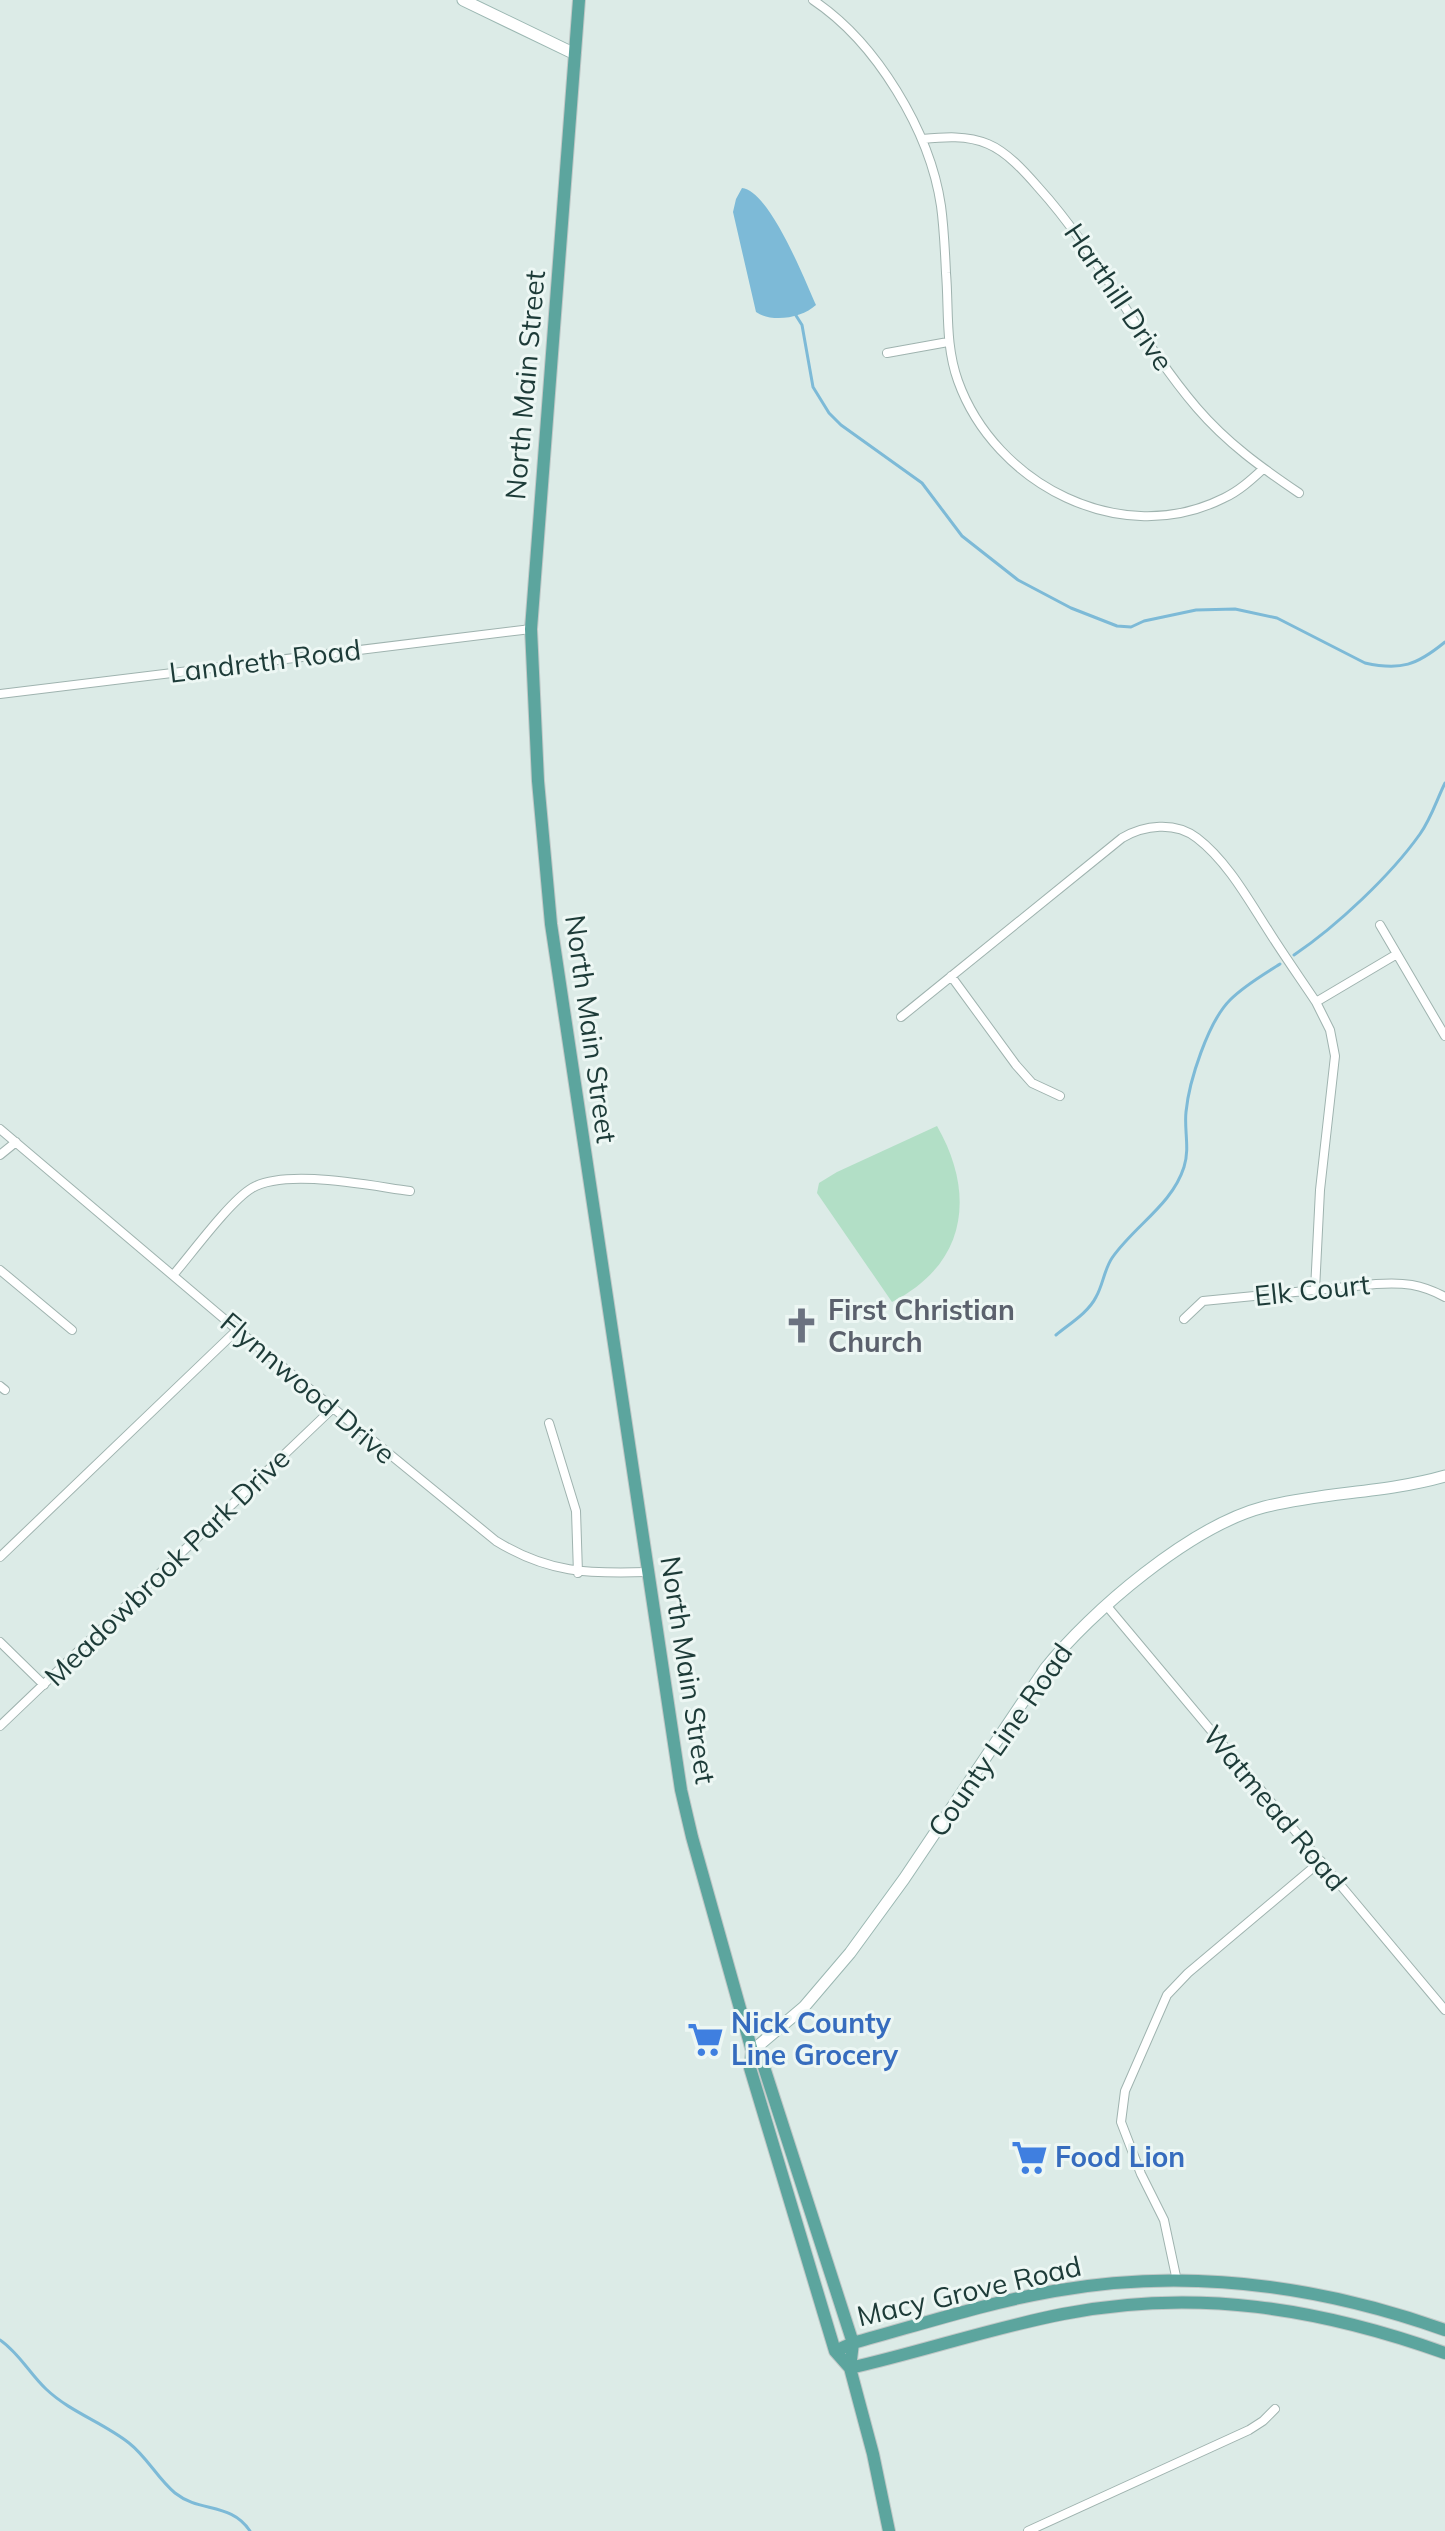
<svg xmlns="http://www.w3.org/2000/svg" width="1445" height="2531" font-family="Mulish,sans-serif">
<rect width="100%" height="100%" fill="#dcebe7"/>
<path fill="#b2dfc6" d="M937,1126C976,1194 967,1264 892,1302L817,1193L819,1183L837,1172Z"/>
<path fill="#7dbad7" d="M742,188C770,191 805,281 816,305C802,318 772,323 756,312L733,212L736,199Z"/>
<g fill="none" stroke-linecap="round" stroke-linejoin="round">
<path stroke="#7dbad7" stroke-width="3" d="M795,314L802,325L813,387L829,413L841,425L922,483L962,536L1018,580L1071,608L1117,626L1131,627L1144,621L1196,610L1235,609L1277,618L1365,663C1401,671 1417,665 1445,642
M1294,955C1337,926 1391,875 1420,834C1431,819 1437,799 1445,783
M1056,1335C1069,1324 1088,1313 1096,1297C1103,1285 1104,1270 1112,1258C1134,1226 1172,1205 1184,1167C1190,1149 1184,1130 1186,1112C1189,1081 1208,1022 1230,1000C1245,985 1263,975 1280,964
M0,2340C19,2353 30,2374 46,2389C70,2412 104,2423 129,2443C147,2457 158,2479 175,2493C200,2513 231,2502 250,2531"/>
<defs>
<path id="street" d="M813,0C876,42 930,131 941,206C944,228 945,251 946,273C949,309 945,345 958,381C995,484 1121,550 1224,498C1239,491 1251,480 1263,469
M922,139C944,137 967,135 988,144C1007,152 1024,171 1038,187C1099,254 1138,339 1197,408C1227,443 1262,468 1299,493
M887,353L948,342
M0,694L531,629
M1380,925L1445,1036
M951,976L1016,1065L1032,1083L1060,1096
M901,1017L1122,838C1144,825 1175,821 1197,838C1227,861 1248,899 1268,930C1283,954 1300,978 1316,1002L1397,954
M0,1129L229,1323L496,1541C548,1573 588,1574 648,1572
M0,1155L16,1142
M0,1270L72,1330
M174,1274C192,1253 230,1201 252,1188C286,1168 371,1186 410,1191
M1315,1290L1320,1190L1335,1056L1330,1030L1316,1002
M1184,1319L1203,1301L1376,1284C1403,1282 1421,1284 1445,1297
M0,1386L5,1390
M549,1423L576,1511L578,1573
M0,1557L237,1330
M1106,1605L1445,2010
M0,1642L44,1685
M0,1726L333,1408
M1177,2281L1164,2220L1141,2174L1121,2122L1125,2091L1167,1995L1188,1973L1321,1861
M1028,2531L1249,2430L1263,2421L1275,2409"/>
<path id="secondary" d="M463,0L575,54
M752,2051L804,2007L850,1953L904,1879L1045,1669C1091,1611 1191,1526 1264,1507C1323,1492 1386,1493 1445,1476"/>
<path id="primary" d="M579,0L531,629L538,781L551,924L681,1790L692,1837L752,2051L750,2068L835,2351L850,2368
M752,2051L763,2064L853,2343L850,2368L873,2454L889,2531
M835,2351L853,2343C919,2325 986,2303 1054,2291C1188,2267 1318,2285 1445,2330
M850,2368C921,2352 991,2328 1063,2314C1196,2288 1319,2308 1445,2353"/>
</defs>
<use href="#street" stroke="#9fb3af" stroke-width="10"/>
<use href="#secondary" stroke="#9bb7b2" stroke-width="13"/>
<use href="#primary" stroke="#c0c8c7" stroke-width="14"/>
<use href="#street" stroke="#fff" stroke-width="8"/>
<use href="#secondary" stroke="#fff" stroke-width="11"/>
<use href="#primary" stroke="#5ca59e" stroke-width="12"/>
</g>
<defs>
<symbol id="church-bare" viewBox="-9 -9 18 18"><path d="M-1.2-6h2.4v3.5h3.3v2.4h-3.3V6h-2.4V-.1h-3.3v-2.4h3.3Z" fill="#6b7280" stroke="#edf7f4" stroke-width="2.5" paint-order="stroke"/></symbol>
<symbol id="supermarket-bare" viewBox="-9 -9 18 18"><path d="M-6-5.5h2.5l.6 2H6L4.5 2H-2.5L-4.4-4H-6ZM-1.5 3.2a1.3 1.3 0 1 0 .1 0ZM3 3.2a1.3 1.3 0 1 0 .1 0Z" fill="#3f7fe0" stroke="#edf7f4" stroke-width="2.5" paint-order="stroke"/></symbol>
</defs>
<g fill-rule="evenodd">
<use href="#church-bare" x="776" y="1300" width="51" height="51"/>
<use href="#supermarket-bare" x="680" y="2014" width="51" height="51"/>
<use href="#supermarket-bare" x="1004" y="2132" width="51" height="51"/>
</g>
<g text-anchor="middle" stroke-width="6" stroke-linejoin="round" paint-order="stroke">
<g font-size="28" fill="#1d3b38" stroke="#edf7f4">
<text transform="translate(1119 297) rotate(56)" y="10">Harthill Drive</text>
<text transform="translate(525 385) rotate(-85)" y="10">North Main Street</text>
<text transform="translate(265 661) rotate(-7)" y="10">Landreth Road</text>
<text transform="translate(591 1029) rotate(82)" y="10">North Main Street</text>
<text transform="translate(1312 1290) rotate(-6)" y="10">Elk Court</text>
<text transform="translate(308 1388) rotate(40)" y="10">Flynnwood Drive</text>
<text transform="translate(167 1567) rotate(-44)" y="10">Meadowbrook Park Drive</text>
<text transform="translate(688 1670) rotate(81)" y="10">North Main Street</text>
<text transform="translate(1000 1740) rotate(-55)" y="10">County Line Road</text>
<text transform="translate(1275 1808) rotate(50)" y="10">Watmead Road</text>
<text transform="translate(969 2291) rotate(-13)" y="10">Macy Grove Road</text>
</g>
<g font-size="28" font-weight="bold" fill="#5b616d" stroke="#edf7f4" text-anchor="start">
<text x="828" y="1320">First Christian<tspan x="828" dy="32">Church</tspan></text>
</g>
<g font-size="28" font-weight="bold" fill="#366cbe" stroke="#edf7f4" text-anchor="start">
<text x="731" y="2033">Nick County<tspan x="731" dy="32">Line Grocery</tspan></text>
<text x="1055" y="2167">Food Lion</text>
</g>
</g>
</svg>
